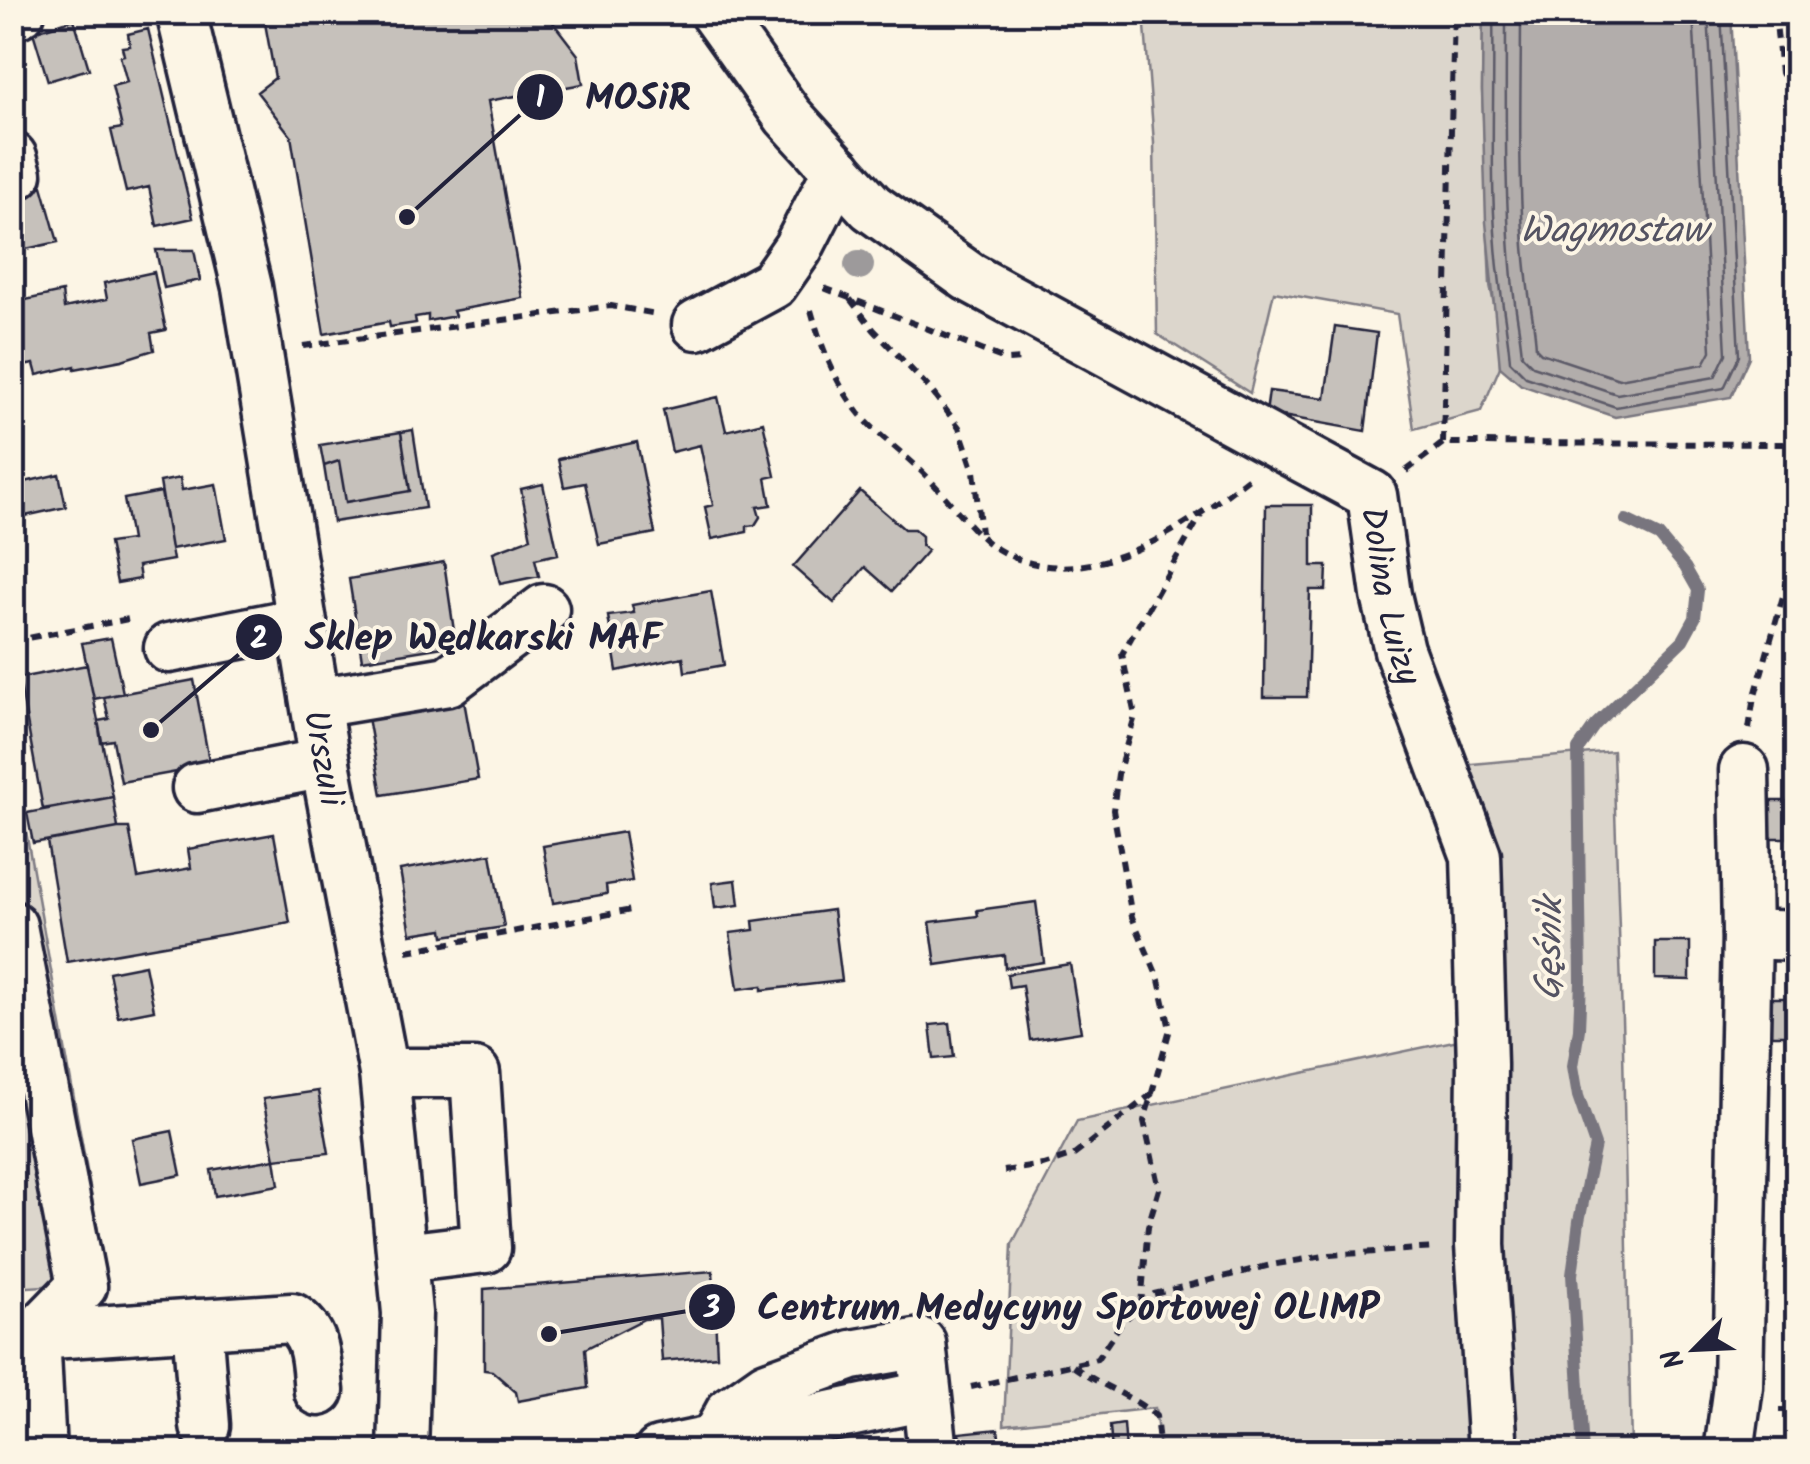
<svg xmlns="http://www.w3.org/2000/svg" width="1810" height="1464" font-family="Kalam,sans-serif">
<rect width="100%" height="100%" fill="#fcf5e5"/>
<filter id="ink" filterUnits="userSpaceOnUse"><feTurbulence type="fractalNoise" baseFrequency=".01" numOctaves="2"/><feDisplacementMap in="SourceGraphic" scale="20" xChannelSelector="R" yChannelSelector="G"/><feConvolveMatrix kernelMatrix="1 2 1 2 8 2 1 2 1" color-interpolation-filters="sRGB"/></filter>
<g filter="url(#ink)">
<path fill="#dcd6cc" stroke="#7f7c84" stroke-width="2.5" d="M1144,13H1483L1482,90L1490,285L1498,324L1500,367L1481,411L1414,429L1397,314L1274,292L1250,393L1157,334L1154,143Z
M1613,751L1623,1049L1631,1451H1160L1155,1408L1004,1425L1012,1244L1077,1121L1463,1039L1451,766Z
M13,759L107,1282L13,1288Z"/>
<path fill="#b2adab" stroke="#78757e" stroke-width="2.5" d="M1483,13H1731L1749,357L1731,397L1615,417L1521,385L1500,367L1486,222L1482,90Z"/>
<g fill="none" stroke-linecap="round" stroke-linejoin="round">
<path stroke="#5c5a68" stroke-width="2.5" d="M1493,12C1495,102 1488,195 1500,284C1503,310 1508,335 1510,361L1526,377L1616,407L1724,388L1739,356L1721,12
M1506,12C1506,101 1504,189 1512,278C1514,304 1520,329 1522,355L1533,366L1617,394L1715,377L1726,354L1708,12
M1521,12C1521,101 1517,190 1527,278C1529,302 1535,324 1536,348L1541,353L1619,379L1704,364L1711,351L1693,12"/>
<path stroke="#78757e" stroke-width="12" d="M1583,1452L1572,1275L1579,1221L1595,1145L1578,1096L1573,1066L1579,1029L1581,981L1578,749L1595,725L1683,640L1695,618L1698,590L1685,567L1659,536L1626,520"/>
</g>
<path fill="#c6c1bb" stroke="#22223b" stroke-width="2.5" d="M263,12H545L578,55L583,84L488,101L523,298L453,311L455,316L428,321V315L415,317L416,323L390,327L389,322L324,334L291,136L257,92L275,78Z
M74,19L89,69L48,81L33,32Z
M148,29L193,218L157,226L149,187L126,192L111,130L122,128L112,86L127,82L120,56L124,55L122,47L130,46L128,34Z
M42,186L58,242L12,252V195Z
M156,250H194L200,280L164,288Z
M154,272L166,330L151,333L154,350L122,360L75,369V366L37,375L34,364L12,368V317L23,315L21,301L62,292L64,308L107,299L104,283Z
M1335,327L1377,333L1365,431L1266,413L1269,391L1325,398Z
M718,397L726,431L763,422L775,476L766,478L771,505L757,507L760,517L755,525L747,526V532L712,539L705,507L713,505L700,445L672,452L663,410Z
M413,430L425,508L333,522L324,466L339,461L346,502L410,491L401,432Z
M401,432L410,491L346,502L339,461L324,466L320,445Z
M637,442L655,533L599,544L585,483L564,487L558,459Z
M59,474L66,507L16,518L12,485Z
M180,478L182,490L216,484L226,539L171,549L160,482Z
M543,484L558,554L535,559L539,576L500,584L493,552L531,538L521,489Z
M860,491L904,529H914L922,536V546L928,550L892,591L865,567L834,603L793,567Z
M161,492L173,560L138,566L140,579L117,583L109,543L131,540L124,499Z
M1266,505H1312V566H1327L1326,590H1310L1307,697H1264Z
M444,562L456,645L362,660L349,579Z
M711,591L724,665L685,672L683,657L617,671L608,616L634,613L632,605Z
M111,638L123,693L94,699L82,643Z
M87,665L113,797L43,809L19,678Z
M194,680L210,766L121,782L113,740L101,742L98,721L109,719L104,697Z
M463,695L478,779L382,795L367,712Z
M113,797L118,828L33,843L27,813Z
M1766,801H1785V838H1766Z
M118,828H129L138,878L191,868L188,849L274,834L290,923L67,962L47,841Z
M624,832L632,881L606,885L607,894L553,903L543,846Z
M491,854L504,927L444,936L443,929L411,934L400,870Z
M736,880L739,905L715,908L712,883Z
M1036,902L1044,962L1005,968L1004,955L936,965L930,922L978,916L977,910Z
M833,910L842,981L762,990V986L738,989L730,933L754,930L753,921Z
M1655,942H1690V980L1655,979Z
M1070,964L1081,1032L1030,1040L1022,985L1009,987L1007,974Z
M145,965L154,1010L118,1017L109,972Z
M1770,998H1790L1789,1035H1769Z
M950,1023L954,1057L934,1059L930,1025Z
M318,1091L329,1153L275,1159L263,1099Z
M172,1131L181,1175L141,1183L132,1139Z
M275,1159L279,1185L215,1196L211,1170Z
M713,1271L717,1356L662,1361L659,1318L644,1319L585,1349L588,1388L518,1401L516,1392L492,1371L484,1370V1289Z
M1124,1424L1126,1451L1112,1452L1110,1426Z
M998,1429L1001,1452H962L959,1433Z"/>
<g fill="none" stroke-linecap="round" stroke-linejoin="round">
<defs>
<g id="minor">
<path id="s1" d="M181,12L247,287L325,763L384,1073L407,1313L403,1452"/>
<path id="s2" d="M714,12L788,116L871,207L969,277L1372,495L1386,595L1399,650L1476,856L1482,1065L1480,1245L1493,1452"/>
<path d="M12,15L20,12"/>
<path d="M12,157L17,174"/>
<path d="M697,325L773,284L798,248L838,170"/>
<path d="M169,648L301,622"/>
<path d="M316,703L448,681L544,609"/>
<path d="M1744,770L1747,934"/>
<path d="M197,788L325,763"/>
<path d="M12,926L82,1286L35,1334L41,1452"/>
<path d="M384,1073H475L486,1248L403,1258"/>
<path d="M197,1324L205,1426"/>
<path d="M21,1336L292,1318C318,1334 316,1364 319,1391"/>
<path d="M714,1441L730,1412L767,1386L852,1355L921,1343L933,1452"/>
<path d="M659,1452L925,1396"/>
<path d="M1729,1452L1738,1386L1747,934L1798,936"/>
</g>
</defs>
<use href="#minor" stroke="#22223b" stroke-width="55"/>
<path stroke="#22223b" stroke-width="6" stroke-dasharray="10 8" stroke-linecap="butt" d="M1775,12L1781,73L1798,106
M824,288L1007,360L1023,359
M850,299L874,330L929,388L959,427L974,471L981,533
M811,310C821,346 835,383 859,413C876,434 901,451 920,470C941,489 973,534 994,547C1081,602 1181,530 1249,478
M303,346L611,306L657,314
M1443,443L1454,12
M1406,471L1443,443L1798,444
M12,641L134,618
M1749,729L1753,703L1798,543
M407,951L637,909
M1004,1171L1043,1165L1074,1155L1153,1093
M1141,1305L1148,1226L1159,1189L1144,1121L1170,1029L1159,980L1132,917L1113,810L1118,774L1135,716L1122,654L1201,515
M1073,1366C1100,1386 1131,1395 1156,1416L1160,1452
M971,1387L1097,1359L1122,1322L1154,1294L1271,1265L1330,1255L1435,1248
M1779,1410H1798
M1092,1452L1106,1439"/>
<use href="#minor" stroke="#fcf5e5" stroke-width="48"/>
</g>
<circle fill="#9d9a9b" cx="859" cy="265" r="15"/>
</g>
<g text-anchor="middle" stroke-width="8" stroke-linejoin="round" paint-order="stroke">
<g font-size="35" fill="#22223b" stroke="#fcf5e5">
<text dy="12" stroke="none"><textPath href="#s2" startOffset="932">Dolina Luizy</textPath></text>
<text dy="12" stroke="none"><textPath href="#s1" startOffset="760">Urszuli</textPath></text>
</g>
<g font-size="38" font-style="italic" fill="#545362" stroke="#fcf5e5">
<text x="1614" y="242">Wagmostaw</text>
<text transform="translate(1548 949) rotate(-89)" y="13">Gęśnik</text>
</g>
</g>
<path fill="none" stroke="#22223b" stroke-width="4" d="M407 217L540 97M151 730L259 637M549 1334L712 1307"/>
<g fill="#22223b" stroke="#fcf5e5" stroke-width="4">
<circle cx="407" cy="217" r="10"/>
<circle cx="151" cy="730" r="10"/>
<circle cx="549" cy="1334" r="10"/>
<circle cx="540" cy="97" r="25"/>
<circle cx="259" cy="637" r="25"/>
<circle cx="712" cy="1307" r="25"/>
</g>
<g font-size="30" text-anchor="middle" font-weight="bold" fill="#fff">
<text x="540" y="107">1</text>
<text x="259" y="648">2</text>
<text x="712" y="1317">3</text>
</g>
<g font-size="38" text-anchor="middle" font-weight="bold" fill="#22223b" stroke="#fcf5e5" stroke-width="8" stroke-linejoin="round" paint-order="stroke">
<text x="638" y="110">MOSiR</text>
<text x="483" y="650">Sklep Wędkarski MAF</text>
<text x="1068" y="1320">Centrum Medycyny Sportowej OLIMP</text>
</g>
<rect width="1810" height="1464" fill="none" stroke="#fcf5e5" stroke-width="50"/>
<rect x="25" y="25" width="1760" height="1414" fill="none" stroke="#22223b" stroke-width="4" filter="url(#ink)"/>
<g transform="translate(1695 1349) rotate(246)" stroke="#fcf5e5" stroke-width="8" paint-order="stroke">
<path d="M0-8L18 38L0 25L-18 38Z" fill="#22223b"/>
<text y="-15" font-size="28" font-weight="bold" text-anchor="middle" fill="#22223b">N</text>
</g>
</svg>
